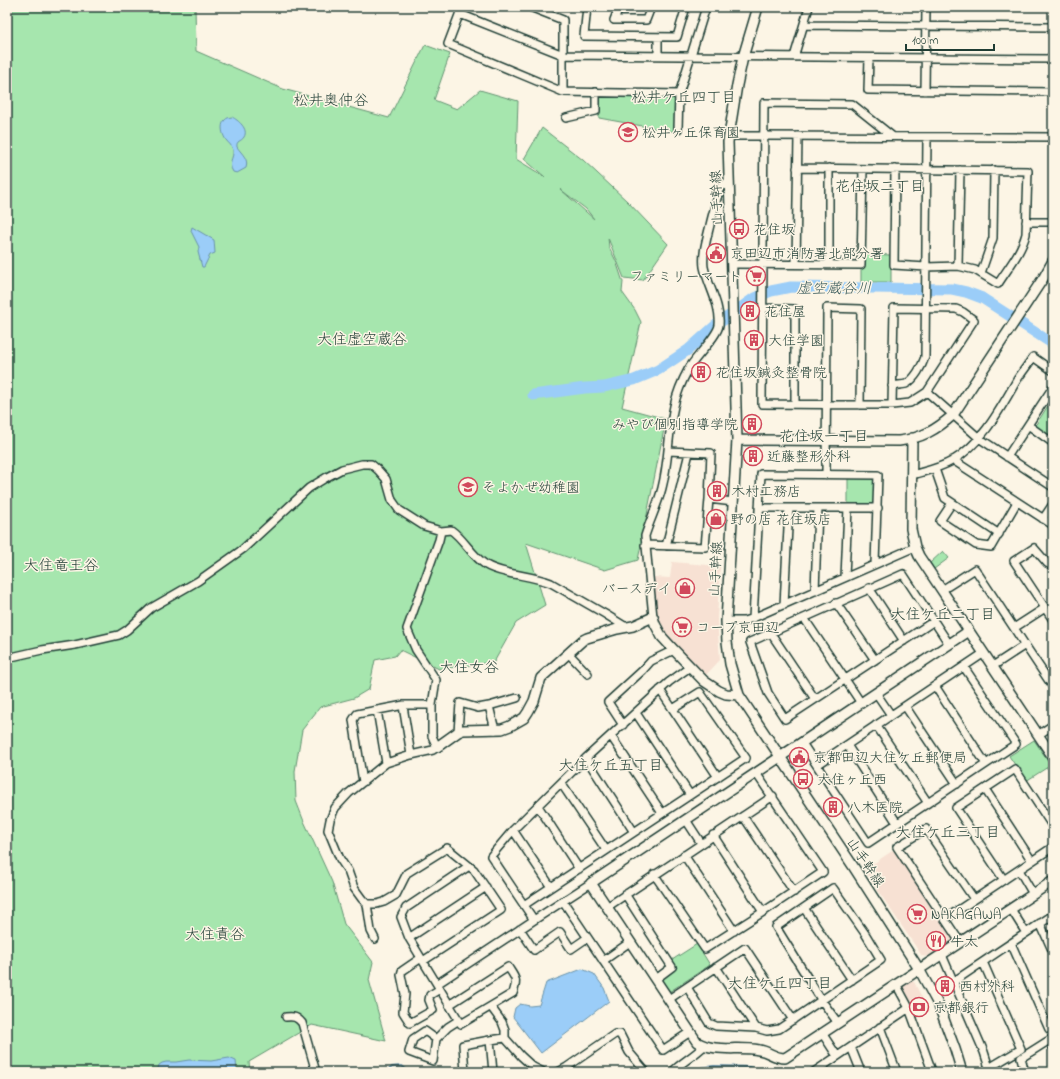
<svg xmlns="http://www.w3.org/2000/svg" width="1060" height="1079" font-family="'Indie Flower','Klee One',sans-serif">
<rect width="100%" height="100%" fill="#fcf5e5"/>
<filter id="ink" filterUnits="userSpaceOnUse"><feTurbulence type="fractalNoise" baseFrequency=".025" numOctaves="2"/><feDisplacementMap in="SourceGraphic" scale="8" xChannelSelector="R" yChannelSelector="G"/><feConvolveMatrix kernelMatrix="1 2 1 2 8 2 1 2 1" color-interpolation-filters="sRGB"/></filter>
<g filter="url(#ink)">
<path fill="#f7e1d3" d="M672,562L720,566L717,619L720,660L705,676L674,645L664,632L658,619L655,602L654,577L670,578Z
M895,849L953,938L952,941L928,957L922,956L864,870Z
M909,980L914,982L929,1011L914,1017L902,988V985Z"/>
<path fill="#a6e6ae" stroke="#629271" fill-rule="evenodd" d="M7,7H195L196,51L283,89L389,118L425,45L450,54L434,100L457,109L480,90L518,101L516,159L545,177L524,159L542,128L583,160L627,201L668,244L643,280L624,278L608,238L609,247L616,261L623,282L622,292L635,310L641,322L622,407L666,419L638,560L605,570L526,543L545,605L516,623L494,662L439,669L400,650L395,656L375,660L369,689L354,698L320,707L302,730L295,771L296,801L303,819L332,882L344,924L373,962L369,980L386,1041L312,1025L249,1062L250,1072H7ZM560,189L586,209L594,219Z
M601,95H675L676,98V131L675,132L599,118L598,98Z
M863,254L891,255V282H861V268H863Z
M1053,398V437L1035,426Z
M848,478H873L875,480L873,505H848Z
M943,551L949,558L934,569L930,563Z
M1034,740L1051,765L1026,781L1009,756Z
M697,944L710,965L669,992L662,981L663,978L677,968L672,960Z"/>
<path fill="#9bcdf8" stroke="#6993aa" d="M232,117C238,120 249,129 244,137C241,142 236,140 237,147C242,154 249,159 246,168L237,173L233,172C227,162 234,159 233,150C232,145 228,143 226,140C220,131 220,118 232,117Z
M192,227L214,240L215,253L210,255L204,267H202L198,252L199,247L191,231Z
M582,969L594,974L604,988L609,1001L541,1053L513,1017L515,1008L520,1004L530,1006L539,1005L546,983Z
M229,1058L236,1061L237,1072H157L159,1065L162,1063L166,1062H176L189,1060L211,1061Z"/>
<g fill="none" stroke-linecap="round" stroke-linejoin="round">
<path stroke="#6993aa" stroke-width="2" d="M386,1072L392,1067L402,1066L408,1071L414,1072
M689,1072L700,1068L714,1066L749,1067L764,1072"/>
<path stroke="#9bcdf8" stroke-width="11" d="M533,395L585,388L604,387L634,380L658,370L688,350L715,326L753,299L771,291L791,287L952,289L966,292L982,298L1053,344"/>
<defs>
<path id="street" d="M462,7L448,44L563,92L679,94
M530,7L563,20V92
M587,7L584,36L677,37L686,7
M619,7L614,20H646L651,7
M460,14L563,55L1053,59
M804,25L1053,27
M658,37V56
M794,57L809,7
M869,58L868,90L1053,92
M925,91L926,7
M566,118L596,111V92
M678,129L679,94L706,7
M729,136L1053,137
M797,168L1028,171L1026,234C1021,253 1008,268 998,284L975,270L958,266L926,267L894,265L895,169
M1026,222H1053
M732,264L861,265L863,169
M796,264L798,136
M829,265V168
M958,266L960,170
M981,273L993,238L994,170
M764,308L795,309V404
M892,386C896,385 902,385 906,384C915,379 922,366 925,357L927,137
M927,392L979,438L1053,487
M892,405L894,308L956,309L963,312L974,320L927,392L910,403L892,405L762,404L764,103L852,104L892,136
M1028,425L1053,443
M1007,457L1053,387
M953,460L1053,525
M935,469L945,498L999,534
M826,475L827,308L861,309L860,405
M912,475C926,471 940,468 952,461C983,443 1000,409 1017,380C1022,372 1028,365 1033,357L1053,371
M709,499L733,502
M952,503L940,521L976,545L991,547L1017,502
M759,508H878
M1043,519L1053,504
M645,545L705,547L709,499L711,453L668,451
M666,546L689,453
M1053,566L1047,563L1034,548L1014,561L1053,620
M845,577L848,508
M869,588L904,641
M942,590L975,569L1014,628
M815,591L818,508
M836,603L875,660
M784,605L789,508
M653,617L645,536C650,520 658,504 662,488C669,461 668,433 674,406C677,393 682,381 688,370C694,358 718,336 719,325C721,305 708,286 704,267C702,253 707,238 710,225C713,212 717,199 720,187L729,181
M753,618L761,474L878,475L875,564
M804,618L861,703
M726,621H744L753,618L915,547
M934,621L785,719L768,693L750,642L903,574C918,597 934,621 949,644
M770,632L815,699
M1025,645L1053,687
M568,653L588,674
M7,658L42,650L75,645L119,635L127,630L151,608L198,581L243,549L309,488L327,477L342,469L362,464H371L378,470L386,479L392,500L399,510L424,526L431,528L441,531L451,530C464,539 471,555 486,565C492,569 501,571 509,573C523,576 538,578 551,583L605,614L626,627
M993,666L1025,645L1014,628L1045,608
M935,686L986,764
M660,690L718,777
M876,693L891,715
M403,706L411,755
M489,706L495,730
M905,706L957,784
M377,710L386,763
M636,713L690,795
M623,725L608,702L643,670L651,661L674,650
M876,725L928,803
M458,732L460,703L478,708L489,706L517,698
M1038,735L1053,725
M611,736L662,813
M802,743L868,843L1016,744L964,667
M847,745L897,823
M586,758L634,832
M817,765L984,653
M363,782L353,720L357,714L404,705H432
M561,783L606,850
M985,789L1032,861
M538,806L579,869
M743,816L794,892
M686,820L701,843
M513,830L551,887
M713,835L763,912
M684,855L734,931
M1019,870L1033,894
M654,874L705,949L763,912L823,872L756,773
M1004,880L956,808L1015,769L1053,827
M625,894L672,967L656,979
M563,901L663,1050L690,1032
M367,904L371,931L375,939
M524,905L746,758L700,692L673,709
M607,907L773,796
M804,908L852,980
M1011,909L1026,933
M945,919L1053,847
M534,920L491,856L513,830L586,758L669,682L690,667
M1040,923L1053,952
M520,929L534,950L560,932L571,949L587,938
M409,938L486,887
M960,942L897,847L926,829L974,899
M1011,943L1049,1029L1053,1026
M942,955L984,1052L990,1071
M421,958L402,971L401,975L405,994L403,1012L410,1023L433,1010L429,1000L430,995L440,989
M423,961L501,910L474,870L447,848L407,873L396,895L384,902L377,904H367L362,899L354,888L348,871L340,859L328,830L330,820L335,808L349,793L386,763L411,755L433,750L437,747L432,736V705L436,680L416,650L407,629L439,540L441,531
M603,961L630,942
M983,962L1021,1049L989,1068
M716,967L756,1028
M953,982L1053,915
M437,984L534,920L591,883
M896,984L909,1008L932,1071L928,1072
M687,987L709,1023L716,1026L756,1028L767,1031L779,1029L881,960L866,935L833,888L776,927L822,1001L838,1023
M669,999L745,948L793,1020
M449,1005L508,967C515,978 518,979 513,993L461,1024L409,938L401,917L406,908L469,866
M491,1007L502,1022L505,1030V1038L521,1056L533,1067L543,1072
M286,1017C294,1016 297,1017 302,1023L316,1072
M880,1027L897,1072
M822,1033L837,1056
M436,1039L425,1031L413,1039L409,1052L433,1061L436,1039L448,1027L459,1020
M851,1047L861,1072
M465,1072L463,1045L490,1040
M493,1072L490,1040L505,1038
M558,1072L567,1067L615,1034H620L629,1052L646,1072
M672,1072C682,1062 694,1056 704,1046
M814,1072L909,1008
M1025,1072L1021,1058L1051,1039L1053,1047"/>
<path id="secondary" d="M758,7L743,57L737,85L728,142L737,440L726,621L727,642L730,664L739,695L853,866L919,969L939,1006L955,1049L962,1072
M912,438L911,529L915,547L919,556L1053,757
M737,440L899,441C922,438 936,430 953,415L1044,277L1053,261
M969,631L591,883L697,1042C715,1053 738,1046 759,1050C769,1051 773,1058 785,1058L1053,881
M437,747L458,732L463,730L502,729L510,726L524,718L528,712L534,701L541,678L583,640L587,638L617,629L633,626L653,617L655,624L662,637L674,650L704,681L719,691L726,694L739,695"/>
</defs>
<use href="#street" stroke="#1f3d34" stroke-width="10"/>
<use href="#secondary" stroke="#1f3d34" stroke-width="12"/>
<use href="#street" stroke="#fcf5e5" stroke-width="7"/>
<use href="#secondary" stroke="#fcf5e5" stroke-width="9"/>
</g>
</g>
<defs>
<symbol id="school-ring" viewBox="-11 -11 22 22"><circle r="9.5" fill="#fcf5e5" stroke="#d1495b" stroke-width="1.5"/><path d="M0-5L7-2L0 1L-7-2ZM-4 1L0 2.5L4 1V4Q0 6-4 4Z" fill="#d1495b"/></symbol>
<symbol id="bus-ring" viewBox="-11 -11 22 22"><circle r="9.5" fill="#fcf5e5" stroke="#d1495b" stroke-width="1.5"/><path d="M-5-6H5V4H4V6H2V4H-2V6H-4V4H-5ZM-3.5-4V0h7V-4ZM-3.5 1.2v1.5H-2V1.2ZM2 1.2v1.5H3.5V1.2Z" fill="#d1495b"/></symbol>
<symbol id="civic-ring" viewBox="-11 -11 22 22"><circle r="9.5" fill="#fcf5e5" stroke="#d1495b" stroke-width="1.5"/><path d="M-.6-6.5H3V-4.5H.6V-3L4-1V1h2V6H-6V1h2V-1L-.6-3ZM-1.2 2.5V6h2.4V2.5Z" fill="#d1495b"/></symbol>
<symbol id="supermarket-ring" viewBox="-11 -11 22 22"><circle r="9.5" fill="#fcf5e5" stroke="#d1495b" stroke-width="1.5"/><path d="M-6-5.5h2.5l.6 2H6L4.5 2H-2.5L-4.4-4H-6ZM-1.5 3.2a1.3 1.3 0 1 0 .1 0ZM3 3.2a1.3 1.3 0 1 0 .1 0Z" fill="#d1495b"/></symbol>
<symbol id="building-ring" viewBox="-11 -11 22 22"><circle r="9.5" fill="#fcf5e5" stroke="#d1495b" stroke-width="1.5"/><path d="M-4-6H4V6H1V3H-1V6H-4ZM-2.5-4.3h1.7v1.8h-1.7ZM.8-4.3h1.7v1.8H.8ZM-2.5-1h1.7V.8h-1.7ZM.8-1h1.7V.8H.8Z" fill="#d1495b"/></symbol>
<symbol id="shop-ring" viewBox="-11 -11 22 22"><circle r="9.5" fill="#fcf5e5" stroke="#d1495b" stroke-width="1.5"/><path d="M-5-2.5h2.3a2.7 3.5 0 0 1 5.4 0H5L5.5 6h-11ZM-1.5-2.5h3a1.5 2.3 0 0 0-3 0Z" fill="#d1495b"/></symbol>
<symbol id="restaurant-ring" viewBox="-11 -11 22 22"><circle r="9.5" fill="#fcf5e5" stroke="#d1495b" stroke-width="1.5"/><path d="M-5-6h1v4h1v-4h1v4h1v-4h1v5L-1.5 .5V6h-2V.5L-5-1ZM5-6V6H3V1.5H1.5Q1.5-4 5-6Z" fill="#d1495b"/></symbol>
<symbol id="bank-ring" viewBox="-11 -11 22 22"><circle r="9.5" fill="#fcf5e5" stroke="#d1495b" stroke-width="1.5"/><path d="M-6-4H6V4H-6ZM0-2.3a2.3 2.3 0 1 0 0 4.6a2.3 2.3 0 1 0 0-4.6Z" fill="#d1495b"/></symbol>
</defs>
<g fill-rule="evenodd">
<use href="#school-ring" x="617" y="121" width="22" height="22"/>
<use href="#bus-ring" x="728" y="218" width="22" height="22"/>
<use href="#civic-ring" x="705" y="242" width="22" height="22"/>
<use href="#supermarket-ring" x="745" y="265" width="22" height="22"/>
<use href="#building-ring" x="739" y="300" width="22" height="22"/>
<use href="#building-ring" x="743" y="329" width="22" height="22"/>
<use href="#building-ring" x="690" y="361" width="22" height="22"/>
<use href="#building-ring" x="741" y="413" width="22" height="22"/>
<use href="#building-ring" x="742" y="445" width="22" height="22"/>
<use href="#school-ring" x="457" y="476" width="22" height="22"/>
<use href="#building-ring" x="706" y="480" width="22" height="22"/>
<use href="#shop-ring" x="705" y="508" width="22" height="22"/>
<use href="#shop-ring" x="674" y="577" width="22" height="22"/>
<use href="#supermarket-ring" x="671" y="616" width="22" height="22"/>
<use href="#civic-ring" x="788" y="746" width="22" height="22"/>
<use href="#bus-ring" x="792" y="768" width="22" height="22"/>
<use href="#building-ring" x="822" y="796" width="22" height="22"/>
<use href="#supermarket-ring" x="906" y="903" width="22" height="22"/>
<use href="#restaurant-ring" x="925" y="930" width="22" height="22"/>
<use href="#building-ring" x="934" y="975" width="22" height="22"/>
<use href="#bank-ring" x="908" y="996" width="22" height="22"/>
</g>
<g text-anchor="middle" stroke-width="3" stroke-linejoin="round" paint-order="stroke">
<g font-size="14" fill="#1f3d34" stroke="#fcf5e5" text-anchor="start">
<text x="642" y="137">松井ヶ丘保育園</text>
<text x="753" y="234">花住坂</text>
<text x="730" y="258">京田辺市消防署北部分署</text>
<text x="742" y="281" text-anchor="end">ファミリーマート</text>
<text x="764" y="316">花住屋</text>
<text x="768" y="345">大住学園</text>
<text x="715" y="377">花住坂鍼灸整骨院</text>
<text x="738" y="429" text-anchor="end">みやび個別指導学院</text>
<text x="767" y="461">近藤整形外科</text>
<text x="482" y="492">そよかぜ幼稚園</text>
<text x="731" y="496">木村工務店</text>
<text x="730" y="524">野の店 花住坂店</text>
<text x="671" y="593" text-anchor="end">バースデイ</text>
<text x="696" y="632">コープ京田辺</text>
<text x="813" y="762">京都田辺大住ケ丘郵便局</text>
<text x="817" y="784">大住ヶ丘西</text>
<text x="847" y="812">八木医院</text>
<text x="931" y="919">NAKAGAWA</text>
<text x="950" y="946">牛太</text>
<text x="959" y="991">西村外科</text>
<text x="933" y="1012">京都銀行</text>
</g>
<g font-size="14" fill="#1f3d34" stroke="#fcf5e5">
<text transform="translate(716 198) rotate(-92)" y="5">山手幹線</text>
<text transform="translate(715 569) rotate(-87)" y="5">山手幹線</text>
<text transform="translate(866 862) rotate(56)" y="5">山手幹線</text>
</g>
<g font-size="15" fill="#1f3d34" stroke="#fcf5e5">
<text x="684" y="102">松井ケ丘四丁目</text>
<text x="331" y="105">松井奥仲谷</text>
<text x="880" y="191">花住坂二丁目</text>
<text x="362" y="344">大住虚空蔵谷</text>
<text x="824" y="441">花住坂一丁目</text>
<text x="61" y="570">大住竜王谷</text>
<text x="943" y="619">大住ケ丘二丁目</text>
<text x="469" y="672">大住女谷</text>
<text x="611" y="770">大住ケ丘五丁目</text>
<text x="948" y="837">大住ケ丘三丁目</text>
<text x="215" y="939">大住責谷</text>
<text x="780" y="988">大住ケ丘四丁目</text>
</g>
<g font-size="15" font-style="italic" fill="#385a5b" stroke="#fcf5e5">
<text x="834" y="293">虚空蔵谷川</text>
</g>
</g>
<rect width="1060" height="1079" fill="none" stroke="#fcf5e5" stroke-width="24"/>
<rect x="12" y="12" width="1036" height="1055" fill="none" stroke="#1f3d34" stroke-width="1.5" filter="url(#ink)"/>
<path d="M906 44v6h88v-6" fill="none" stroke="#1f3d34" stroke-width="2"/>
<text x="912" y="44" font-size="12" fill="#1f3d34" stroke="#fcf5e5" stroke-width="3" paint-order="stroke">100 m</text>
</svg>
